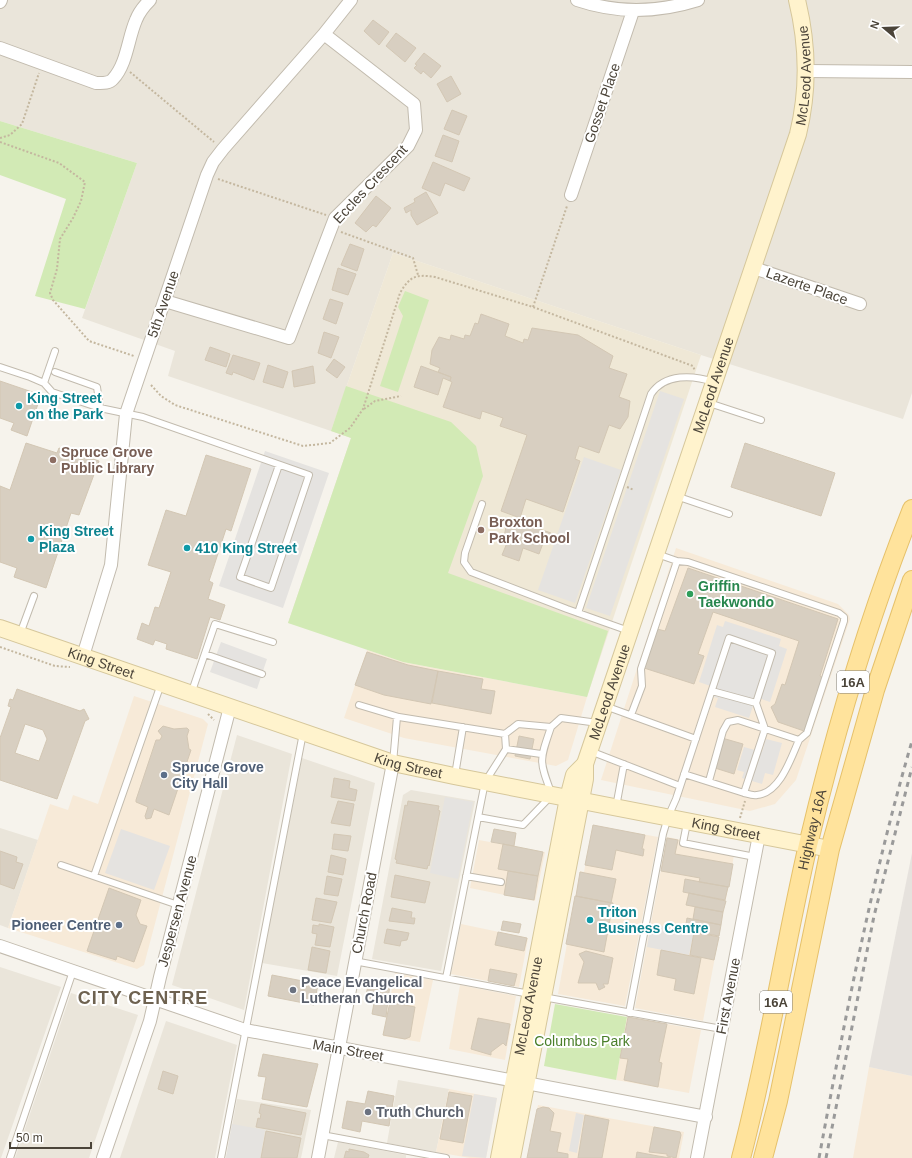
<svg xmlns="http://www.w3.org/2000/svg" width="912" height="1158" font-family="Arial,sans-serif">
<rect width="100%" height="100%" fill="#f6f3ec"/>
<path fill="#eae5da" d="M0,0H912V393L903,419L701,355L393,253L331,431L168,376L175,351L82,318L137,163L0,121Z
M237,735L292,754L244,1010L172,985Z
M302,758L375,783L337,976L262,963Z
M411,790L475,801L441,971L372,959L403,795Z
M0,828L38,840L8,928L0,925Z
M0,967L61,987L1,1158H0Z
M71,993L138,1015L89,1158H15Z
M166,1021L237,1045L215,1158H120Z
M398,1080L449,1089L436,1152L387,1143Z
M237,1099L311,1110L301,1158H226Z
M338,1142L406,1155V1158H334Z"/>
<path fill="#f7ead8" d="M676,548L838,604L849,615L850,619L796,780L775,804L750,811L601,780Z
M367,650L403,662L587,697L568,760L556,766L404,738L344,718Z
M134,696L203,719L208,724L144,965L137,969L8,928L50,804L68,810L73,795L98,804Z
M593,825L658,837L625,1006L558,994L580,871L584,872Z
M667,837L735,850L703,1021L635,1008Z
M479,840L545,852L535,901L470,888Z
M461,924L528,938L519,987L451,974Z
M395,973L433,980L420,1042L383,1036Z
M460,985L516,996L505,1060L449,1049Z
M627,1017L701,1030L689,1093L616,1080Z
M869,1067L912,1076V1158H853Z
M449,1089L497,1098L486,1158H470L436,1152Z
M538,1105L684,1132L679,1158H527Z"/>
<path fill="#e6e2dd" d="M912,853V1076L869,1067Z"/>
<path fill="#efe8d6" d="M393,253L701,355L587,697L288,623L351,438L331,431Z"/>
<path fill="#d2eab5" d="M0,121L137,163L85,309L35,296L66,199L0,175Z
M405,291L429,300L398,392L380,386L403,316L398,307Z
M346,386L451,422L476,446L483,476L448,573L608,631L587,697L403,662L288,623L351,438L331,431Z
M555,1004L627,1017L616,1080L544,1066Z"/>
<path fill="#e5e3e0" d="M660,391L684,399L610,616L586,608Z
M265,451L329,473L283,608L219,586Z
M584,457L621,470L575,603L538,590Z
M725,621L781,639L779,646L787,649L770,702L756,697L749,718L715,707L718,698L714,697L716,688L699,682L717,625L723,627Z
M221,642L267,659L257,689L210,672Z
M766,739L782,743L773,775L765,773L762,784L742,778L744,772L737,770L744,747L762,752Z
M445,797L473,802L458,879L430,873Z
M121,829L170,846L154,890L105,873Z
M651,924L694,932L689,955L647,947Z
M474,1094L497,1098L486,1158L462,1156Z
M576,1113L584,1115L577,1153L569,1151Z
M232,1124L265,1130L260,1158H226Z"/>
<path fill="#d8cfc1" stroke="#d3c7b4" fill-rule="evenodd" d="M373,20L389,32L379,45L364,31Z
M396,33L416,48L405,62L386,46Z
M424,53L441,66L431,78L423,71L421,74L414,68L417,65L415,64Z
M451,76L461,94L447,102L437,84Z
M452,110L467,116L459,135L444,129Z
M443,135L459,141L452,162L435,156Z
M433,162L470,178L464,191L445,183L440,196L422,188Z
M426,192L438,213L417,225L411,215V210L406,213L404,208L415,202L414,199Z
M376,196L391,208L376,227L373,225L366,232L355,223Z
M350,244L364,249L357,271L341,265Z
M338,268L356,274L348,295L332,290Z
M330,299L343,303L336,324L323,319Z
M481,314L509,324L505,336L523,343L524,339L528,340L532,328L578,335L613,356L609,368L627,374L619,397L630,401L628,417L620,429L609,425L599,453L579,446L575,459L580,461L563,512L526,499L520,518L501,511L527,435L500,426L503,418L482,411L480,419L443,407L452,382L450,381L451,377L438,372L440,368L430,364L432,350L439,337L450,340L451,335L464,339L465,335L470,336L475,323L478,324Z
M324,332L339,337L331,358L318,353Z
M210,347L230,354L226,367L205,360Z
M233,355L260,363L254,380L233,372L232,375L226,373Z
M334,359L345,367L337,378L326,370Z
M268,365L288,372L283,388L263,382Z
M313,366L315,383L294,387L292,371Z
M421,366L451,377L450,381L443,378L438,395L414,387Z
M0,381L41,395L27,436L11,430L14,423L0,418Z
M26,443L57,453L59,448L99,461L79,515L71,513L46,588L14,577L17,568L0,562V486L10,490Z
M745,443L835,473L821,516L731,487Z
M206,455L251,469L231,531L226,529L209,581L213,583L208,599L225,605L220,620L210,617L197,659L166,649L167,644L155,640L153,645L137,639L142,623L149,626L155,607L159,608L171,572L148,565L166,510L186,516Z
M508,518L551,533L547,544L543,543L539,554L523,548L519,561L502,555L507,543L503,541Z
M688,568L838,619L820,676L823,678L804,731L778,722L771,707L775,704L782,684L785,685L799,641L713,612L698,654L704,656L694,684L644,668L657,629L665,631Z
M367,652L408,665L438,671L431,704L384,695L355,685Z
M438,671L483,679L481,689L495,691L491,714L432,703Z
M17,689L80,711L84,709L89,719L85,721L57,799L0,780V738L11,707L8,706L10,699L13,700ZM25,724L43,730L47,739L39,761L15,753Z
M163,726L174,729L187,728L189,730L187,736L189,749L191,750L169,815L154,809L151,818L146,819L145,816L148,807L136,802V800L156,740H160L162,736L158,731Z
M519,736L534,739L530,759L515,756Z
M722,738L743,744L734,774L715,768Z
M334,778L350,781L349,788L357,790L355,801L331,797Z
M338,801L354,804L350,826L331,823Z
M408,801L439,806L438,810L440,811L429,866L428,865L427,869L396,863L397,860L395,859L405,805L407,806Z
M593,825L645,835L642,849H644L643,856L616,850L612,870L585,865Z
M494,829L516,833L514,846L491,842Z
M334,834L351,836L348,851L332,849Z
M667,838L678,840L675,854L733,864L729,887L699,882L700,878L661,871Z
M503,844L543,852L538,876L498,869Z
M0,851L17,857L16,862L23,864L14,889L0,884Z
M331,855L346,859L343,875L328,872Z
M508,871L538,876L534,900L504,895Z
M580,872L616,879L611,903L576,896Z
M395,875L430,882L425,903L391,897Z
M327,876L342,879L338,896L324,894Z
M685,879L728,887L725,900L683,892Z
M109,888L141,900L136,915L140,924L147,926L134,962L117,956L116,960L87,951Z
M689,893L726,901L723,912L686,905Z
M575,896L613,903L604,952L566,944Z
M316,898L337,902L331,923L312,920Z
M695,907L723,912L721,925L693,919Z
M392,908L412,912L411,918H415L414,924L389,921Z
M687,918L721,925L719,936L685,930Z
M503,921L521,924L519,933L501,930Z
M319,924L334,927L330,947L315,945L317,934L312,933L313,925L319,926Z
M387,929L409,933L407,940L401,941L400,946L384,943Z
M498,932L527,938L524,951L495,945Z
M694,932L719,937L714,960L690,955Z
M312,947L330,951L326,973L308,970Z
M661,950L701,958L694,994L674,990L676,979L657,975Z
M586,951L613,958L608,984H603L605,987L599,990L596,983H578L584,962L579,954Z
M490,969L517,974L514,986L488,981Z
M272,975L318,984L314,1005L268,996Z
M369,980L390,984L386,1017L372,1014L374,1003L365,1001Z
M391,997L401,999L400,1004L415,1007L410,1037L405,1039L383,1035Z
M628,1017L667,1024L659,1062L662,1063L658,1087L624,1080L628,1059L620,1058Z
M478,1018L510,1024L506,1046L503,1043L491,1052V1055L471,1049Z
M263,1054L318,1064L307,1107L262,1099L266,1077L258,1076Z
M163,1071L178,1076L173,1094L158,1089Z
M368,1091L394,1096L389,1126L362,1121L360,1132L342,1128L347,1101L365,1104Z
M449,1092L472,1096L463,1143L440,1139Z
M261,1104L306,1113L301,1135L256,1127L258,1118L260,1119L261,1114L259,1113Z
M543,1107L549,1108L554,1113L550,1131L561,1133L557,1152L568,1154V1158H527L537,1109Z
M585,1115L609,1120L602,1158H578Z
M654,1127L680,1132L681,1135L676,1158L667,1156V1154L649,1152Z
M266,1131L301,1138L297,1158H261Z
M349,1149L364,1152L369,1155L368,1158H344L346,1151L349,1152Z
M637,1152L658,1156L671,1158H636Z"/>
<g fill="none" stroke-linecap="round" stroke-linejoin="round">
<defs>
<path id="lane" d="M55,351L44,383L52,392L100,408L143,417L309,475L271,588L240,577L279,465
M0,367L30,377L44,383
M55,372L97,387L100,408
M709,403L761,420
M676,496L729,514
M482,504L465,553L464,562L471,572L567,609L629,631
M657,554L677,561L688,562L839,613L844,617V621L807,733L799,740
M578,613L651,394C665,373 693,375 714,382
M20,634L34,596
M205,654L262,674
M191,694L215,624L273,642
M359,705L399,717L505,734L518,724L551,727L561,718L598,723
M605,706L696,739
M631,715L642,686L641,669L677,561
M506,749L541,754
M590,751L680,786
M393,763L397,717
M684,774L744,793L765,729L756,703L712,691
M455,775L463,727
M709,781L723,731L728,722L738,720L799,740C791,758 780,793 757,795C753,796 748,794 744,793
M616,807L624,764
M478,817L523,825L552,795C539,760 539,762 551,727
M687,823L683,843L755,857
M61,865L178,905
M94,876L161,684
M466,876L501,882
M354,961L530,994
M446,978L485,782L506,749L505,734
M543,997L722,1029
M629,1013L663,834L668,817L676,799L729,638L772,653L756,703
M322,1135L446,1158
M10,1158L73,971
M221,1158L303,733"/>
<path id="street" d="M577,0C618,14 657,13 698,0
M0,2L1,0
M0,48L96,83C101,83 109,84 113,79C127,64 128,38 136,20C139,12 144,6 150,0
M807,71L912,72
M571,195L633,11
M754,268L860,304
M165,301L289,338L335,218L408,146L416,130L414,104L324,34
M83,656L111,565L126,414L207,175L213,162L223,149L324,34L351,0
M0,946L245,1030L706,1117
M103,1158L150,1021L160,977L230,707
M318,1158L393,763
M697,1158L759,835"/>
<g id="secondary">
<path id="s1" d="M0,628L393,763L454,776L830,849"/>
<path id="s2" d="M499,1158L568,798L574,775L585,764"/>
<path id="s3" d="M512,1158L585,779V764L798,134C809,89 808,45 797,0"/>
</g>
<g id="primary">
<path id="s4" d="M741,1158C768,1055 784,949 808,845C835,731 869,617 912,509"/>
<path d="M763,1158L778,1101L830,849L875,690L912,580"/>
</g>
</defs>
<use href="#lane" stroke="#c2bbae" stroke-width="8"/>
<use href="#street" stroke="#c2bbae" stroke-width="14"/>
<use href="#secondary" stroke="#d6c79b" stroke-width="18"/>
<use href="#primary" stroke="#e6c16a" stroke-width="20"/>
<path stroke="#c4b79f" stroke-width="2" stroke-dasharray="2 2" stroke-linecap="butt" d="M130,72L214,142
M0,138L10,135L22,124L39,73
M0,142L59,163L85,182L81,201L73,218L60,239L57,269L50,293L53,300L89,341L134,356
M218,179L326,215
M341,232L413,258L418,275
M533,307L567,206
M151,385L161,396L175,405L303,446L330,443L350,428L363,409L400,293C410,276 416,274 435,277L533,307L693,366L695,371
M364,409L375,401L401,396
M627,487L634,490
M0,647L55,666L70,667
M208,714L214,720
M740,818L745,801"/>
<use href="#lane" stroke="#fff" stroke-width="6"/>
<use href="#street" stroke="#fff" stroke-width="12"/>
<use href="#secondary" stroke="#fff3cd" stroke-width="16"/>
<use href="#primary" stroke="#ffe39c" stroke-width="18"/>
<path stroke="#9a9a9a" stroke-width="3" stroke-dasharray="5 5" stroke-linecap="butt" d="M819,1158C845,1018 872,878 912,741
M826,1158L874,916L912,767"/>
</g>
<g fill="#0f9aa8" stroke="#fff" stroke-width="1.5">
<circle cx="19" cy="406" r="4"/>
<circle cx="31" cy="539" r="4"/>
<circle cx="187" cy="548" r="4"/>
<circle cx="590" cy="920" r="4"/>
</g>
<g fill="#8d6e63" stroke="#fff" stroke-width="1.5">
<circle cx="53" cy="460" r="4"/>
<circle cx="481" cy="530" r="4"/>
</g>
<circle fill="#2e9e5b" stroke="#fff" stroke-width="1.5" cx="690" cy="594" r="4"/>
<g fill="#5c6f8a" stroke="#fff" stroke-width="1.5">
<circle cx="164" cy="775" r="4"/>
<circle cx="119" cy="925" r="4"/>
</g>
<g fill="#6b7280" stroke="#fff" stroke-width="1.5">
<circle cx="293" cy="990" r="4"/>
<circle cx="368" cy="1112" r="4"/>
</g>
<g text-anchor="middle" stroke-width="4" stroke-linejoin="round" paint-order="stroke">
<g fill="#fff" stroke="#817c74" stroke-width="1">
<rect x="837" y="671" width="32" height="22" rx="3"/>
<rect x="760" y="991" width="32" height="22" rx="3"/>
</g>
<g font-size="13" font-weight="bold" fill="#4b4439">
<text x="853" y="687">16A</text>
<text x="776" y="1007">16A</text>
</g>
<g font-size="14" fill="#4b4439" stroke="#fff">
<text dy="5" stroke="none"><textPath href="#s3" startOffset="1125">McLeod Avenue</textPath></text>
<text transform="translate(602 103) rotate(-71)" y="5">Gosset Place</text>
<text transform="translate(370 184) rotate(-47)" y="5">Eccles Crescent</text>
<text transform="translate(807 286) rotate(19)" y="5">Lazerte Place</text>
<text transform="translate(163 304) rotate(-71)" y="5">5th Avenue</text>
<text dy="5" stroke="none"><textPath href="#s3" startOffset="801">McLeod Avenue</textPath></text>
<text dy="5" stroke="none"><textPath href="#s1" startOffset="107">King Street</textPath></text>
<text dy="5" stroke="none"><textPath href="#s3" startOffset="477">McLeod Avenue</textPath></text>
<text dy="5" stroke="none"><textPath href="#s1" startOffset="431">King Street</textPath></text>
<text dy="5" stroke="none"><textPath href="#s1" startOffset="755">King Street</textPath></text>
<text dy="5" stroke="none"><textPath href="#s4" startOffset="336">Highway 16A</textPath></text>
<text transform="translate(177 911) rotate(-75)" y="5">Jespersen Avenue</text>
<text transform="translate(364 913) rotate(-79)" y="5">Church Road</text>
<text transform="translate(728 996) rotate(-79)" y="5">First Avenue</text>
<text dy="5" stroke="none"><textPath href="#s2" startOffset="155">McLeod Avenue</textPath></text>
<text transform="translate(348 1050) rotate(10)" y="5">Main Street</text>
</g>
<g font-size="14" font-weight="bold" fill="#0d838f" stroke="#fff" text-anchor="start">
<text x="27" y="403">King Street<tspan x="27" dy="16">on the Park</tspan></text>
<text x="39" y="536">King Street<tspan x="39" dy="16">Plaza</tspan></text>
<text x="195" y="553">410 King Street</text>
<text x="598" y="917">Triton<tspan x="598" dy="16">Business Centre</tspan></text>
</g>
<g font-size="14" font-weight="bold" fill="#785e54" stroke="#fff" text-anchor="start">
<text x="61" y="457">Spruce Grove<tspan x="61" dy="16">Public Library</tspan></text>
<text x="489" y="527">Broxton<tspan x="489" dy="16">Park School</tspan></text>
</g>
<g font-size="14" font-weight="bold" fill="#27864d" stroke="#fff" text-anchor="start">
<text x="698" y="591">Griffin<tspan x="698" dy="16">Taekwondo</tspan></text>
</g>
<g font-size="14" font-weight="bold" fill="#4e5e75" stroke="#fff" text-anchor="start">
<text x="172" y="772">Spruce Grove<tspan x="172" dy="16">City Hall</tspan></text>
<text x="111" y="930" text-anchor="end">Pioneer Centre</text>
</g>
<g font-size="14" font-weight="bold" fill="#5b616d" stroke="#fff" text-anchor="start">
<text x="301" y="987">Peace Evangelical<tspan x="301" dy="16">Lutheran Church</tspan></text>
<text x="376" y="1117">Truth Church</text>
</g>
<g font-size="14" fill="#4a7f2a" stroke="#fff">
<text x="582" y="1046">Columbus Park</text>
</g>
<g font-size="18" font-weight="bold" letter-spacing="1" fill="#6e6250" stroke="#fff">
<text x="143" y="1004">CITY CENTRE</text>
</g>
</g>
<g transform="translate(884 28) rotate(289)" stroke="#ffffff" stroke-width="3" paint-order="stroke">
<path d="M0-3L7 15L0 10L-7 15Z" fill="#4b4439"/>
<text y="-6" font-size="11" font-weight="bold" text-anchor="middle" fill="#4b4439">N</text>
</g>
<path d="M10 1142v6h81v-6" fill="none" stroke="#4b4439" stroke-width="2"/>
<text x="16" y="1142" font-size="12" fill="#4b4439" stroke="#ffffff" stroke-width="3" paint-order="stroke">50 m</text>
</svg>
